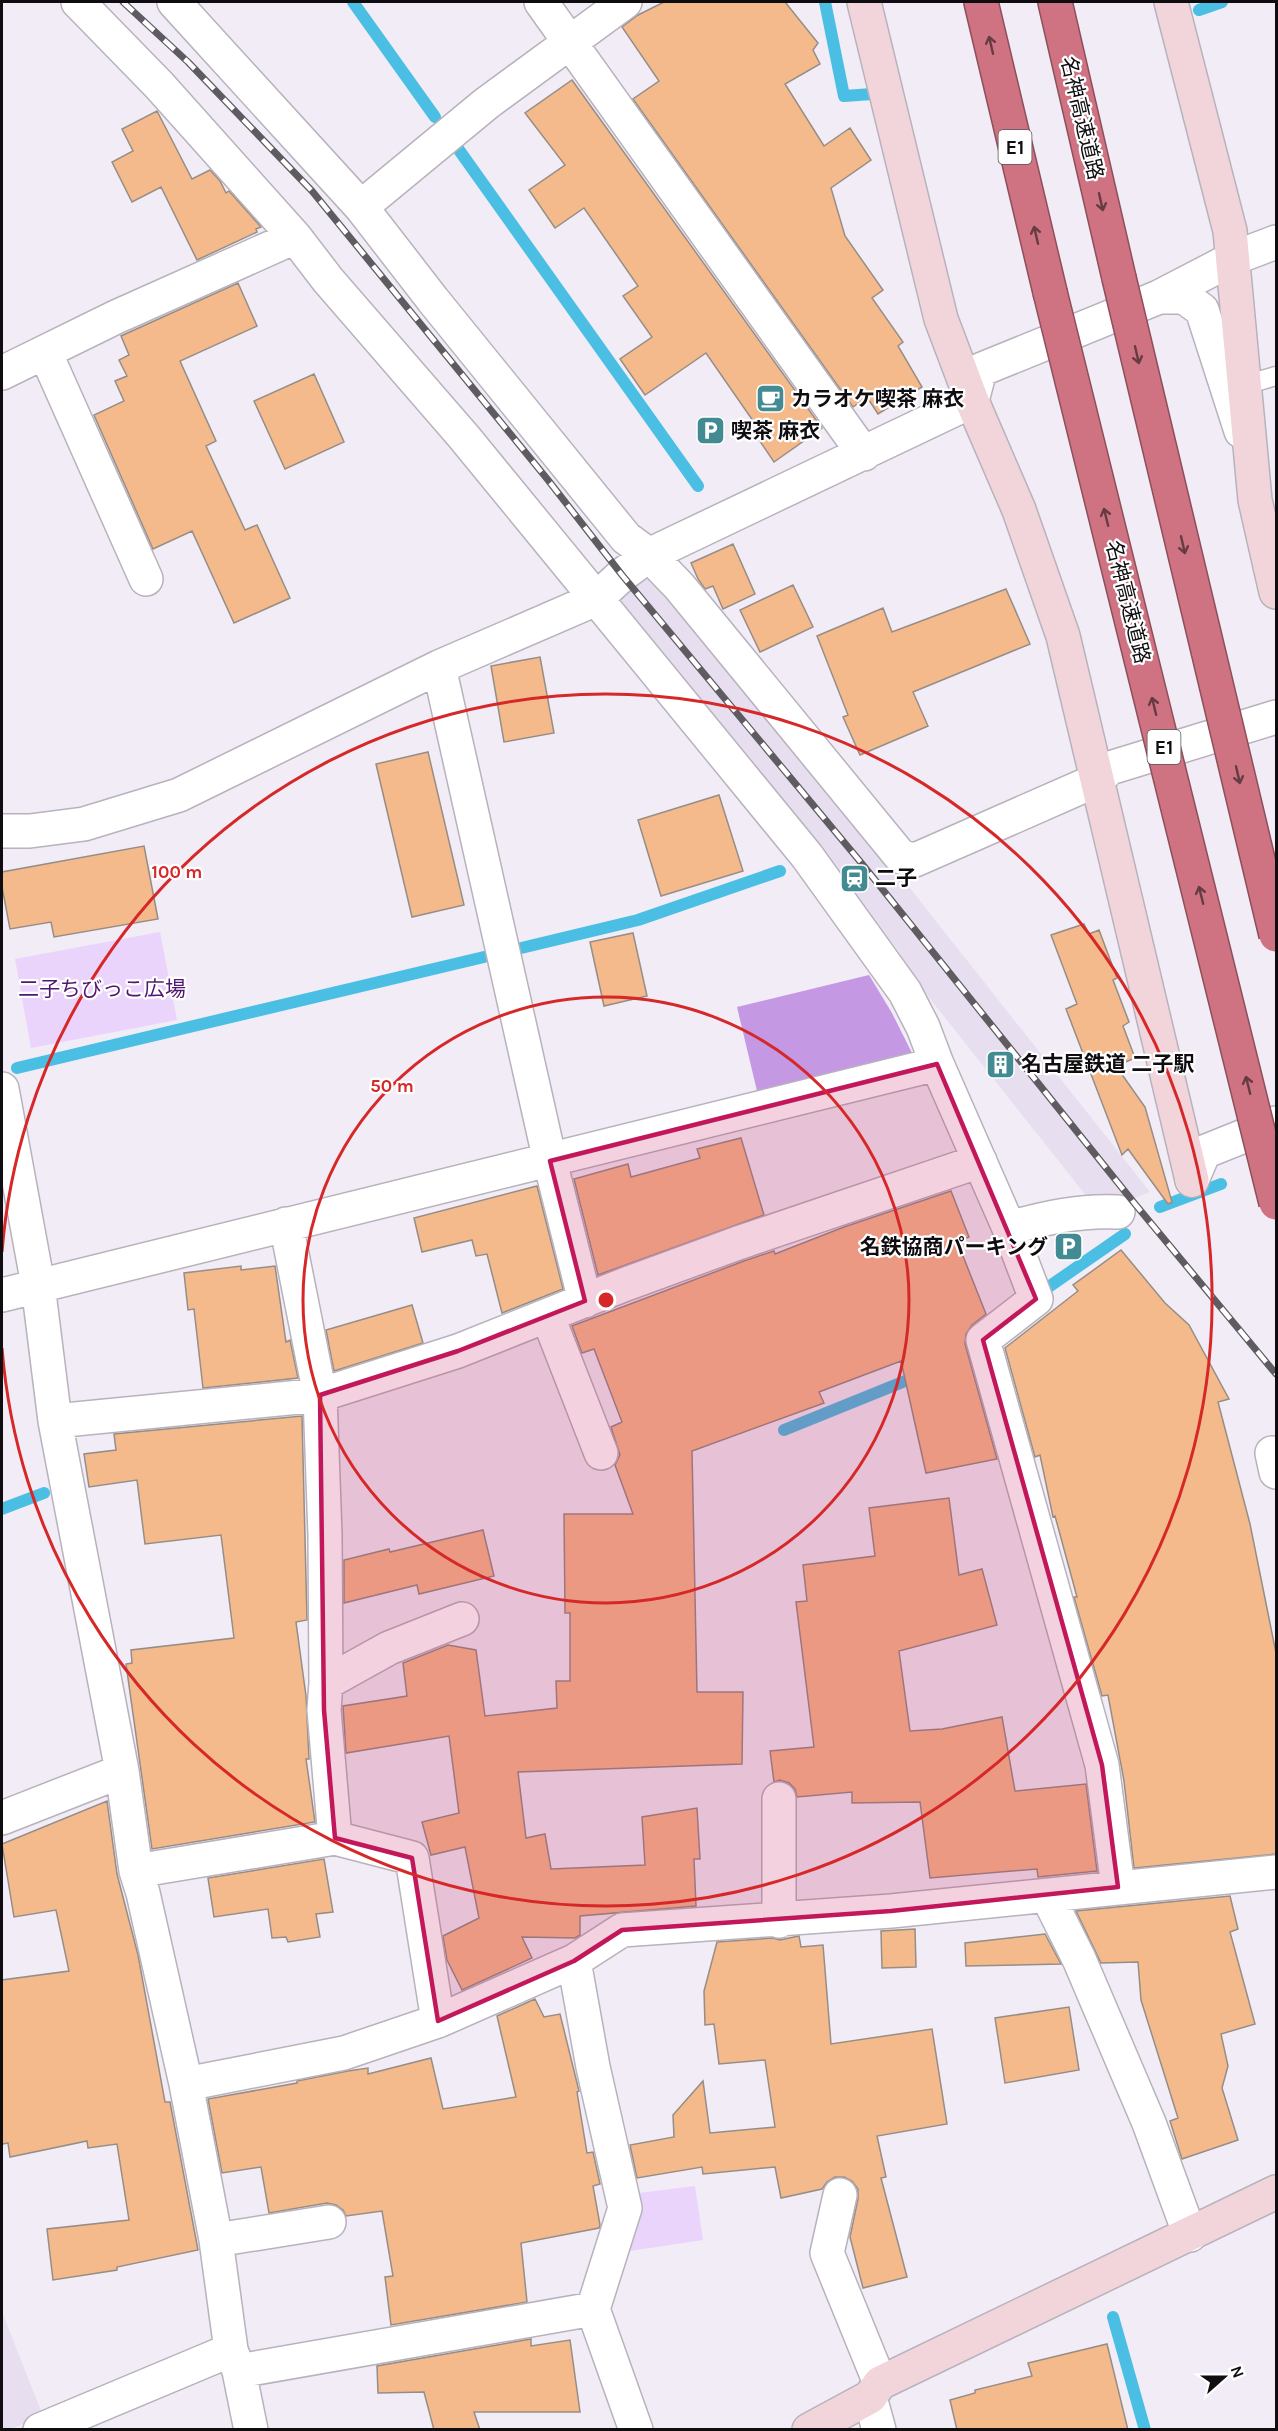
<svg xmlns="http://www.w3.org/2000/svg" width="1278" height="2431" font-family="Karla,'Noto Sans JP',sans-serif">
<rect width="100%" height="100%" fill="#f1ecf6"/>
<path fill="#e7deef" d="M644,574L655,576L890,863L1150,1192L1114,1206L1092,1203L927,995L897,949L850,889L613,600Z
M2,2312L43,2416L11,2429H2Z"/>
<path fill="#ebd4fb" d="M160,932L177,1020L31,1048L15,959Z
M695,2186L703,2240L623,2252L641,2218L639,2193Z"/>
<path fill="#c498e2" d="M869,975L892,1013L912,1053L757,1091L737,1007Z"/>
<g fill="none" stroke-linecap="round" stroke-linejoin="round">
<path stroke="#4bbfe3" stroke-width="12" d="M353,2L435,117
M825,2L844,96L872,94
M1199,10L1222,2
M454,143L698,486
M517,949L638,920L780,871
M17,1068L484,957
M1160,1207L1221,1184
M1047,1288L1125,1234
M784,1430L920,1375
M2,1509L44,1493
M1113,2317L1145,2430"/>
</g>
<path fill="#f5ba8c" stroke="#968d86" stroke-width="1.5" d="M664,2H785L818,43L813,50L820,64L785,84L824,146L850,128L871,160L831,188L845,236L883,290L872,298L903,342L898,346L922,387L878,414L867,397L853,407L633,99L659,81L622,27L638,15Z
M572,80L822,428L774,462L753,431L758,428L706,353L645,395L620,359L652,337L623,296L638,286L584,208L555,228L529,190L565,165L525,113Z
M157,111L192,179L210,170L220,181L226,193L229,191L261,227L256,229L257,232L197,260L161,187L132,202L112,162L133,151L122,129Z
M238,283L257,326L180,361L216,441L206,446L245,530L257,525L290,598L234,623L192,531L153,549L94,415L124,401L115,381L127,376L119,360L129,355L121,336Z
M314,374L344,442L285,469L254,401Z
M733,544L755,594L723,609L713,586L705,589L698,579L691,563Z
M793,585L813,627L760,652L740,610Z
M1006,589L1030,644L913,692L928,726L860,755L843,717L848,715L817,636L883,608L892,632Z
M540,657L554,733L504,742L491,666Z
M428,752L464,905L412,917L376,764Z
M719,795L743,871L661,896L638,820Z
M144,846L158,919L54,937L51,922L10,929L2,887V872Z
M1084,924L1089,934L1099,930L1117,978L1113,980L1129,1022L1123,1026L1135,1058L1116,1066L1145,1107L1172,1202L1168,1204L1128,1149L1122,1155L1066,1009L1077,1004L1051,935Z
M633,933L647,996L604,1006L590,942Z
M741,1138L764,1215L598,1275L574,1179L628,1164L631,1177L700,1158L697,1149Z
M537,1186L563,1289L502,1313L487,1254L476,1256L472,1240L422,1252L414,1218Z
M951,1191L969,1237L957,1241L986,1314L972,1325L966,1334L965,1344L997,1459L926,1473L901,1361L819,1392L824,1403L692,1451L697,1692H743L742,1764L518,1772L526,1838L545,1834L551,1869L645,1865L642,1817L697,1808L700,1859H694L696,1906L580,1916V1935L575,1938L522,1937L532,1958L462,1990L447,1960L443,1936L479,1918L465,1847L431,1855L422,1822L459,1813L449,1736L346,1753L343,1706L407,1696L403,1663L448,1645L476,1650L485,1716L557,1708L556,1681H570V1613H565L564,1514H633L615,1465L620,1455L611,1427L622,1422L594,1349L582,1353L572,1326L744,1261L774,1251L775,1254L844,1227Z
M1121,1250L1165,1303L1189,1325L1229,1399L1218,1402L1250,1524L1276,1653V1854L1134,1868L1124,1781L1108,1695L1102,1696L1074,1597H1077L1055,1516L1053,1517L1040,1455L1035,1457L1005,1348L1078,1291L1073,1285Z
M241,1266V1270L275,1266L286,1342L290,1340L298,1378L203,1388L194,1309L188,1310L184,1273Z
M412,1305L423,1343L334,1371L326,1330Z
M302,1416L307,1620L296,1622L306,1696L309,1759H306L315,1822L152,1849L126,1664L132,1663L131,1650L234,1638L221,1535L145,1544L137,1480L89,1487L84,1454L116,1450L114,1434Z
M949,1498L959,1575L982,1569L997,1625L899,1651L910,1731L942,1729L1002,1717L1015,1791L1086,1784L1097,1871L1038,1877L1037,1869L930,1878L920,1802L852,1803V1792L797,1797L795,1789L789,1783L780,1780L774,1782L770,1751L814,1747L796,1602L807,1601L803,1565L875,1556L869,1508Z
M483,1530L494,1576L419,1594L417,1585L344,1603V1560L389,1549L390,1552Z
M107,1801L117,1874L138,1955L165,2102H170L198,2250L117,2267V2270L53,2280L47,2229L129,2220L117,2144L88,2148L87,2141L10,2157L8,2143L2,2144V1980L69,1971L56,1910L14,1917L2,1844Z
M324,1859L333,1912L316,1914L320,1937L288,1942L286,1937L272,1938L268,1909L214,1917L208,1878Z
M1230,1896L1238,1929L1230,1932L1255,2024L1221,2034L1228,2066L1222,2088L1238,2140L1182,2159L1170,2121L1178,2118L1141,2000L1138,1962L1101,1963L1076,1911Z
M915,1929L916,1967L882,1968L881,1931Z
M1045,1934L1061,1964L966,1966L965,1943Z
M799,1936L801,1947L823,1945L831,2044L932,2029L947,2124L877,2136L886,2177L881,2178L907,2277L863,2288L850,2237L858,2199V2189L852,2181L844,2177H835L827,2182L822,2189L781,2198L775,2167L703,2174L702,2167L637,2178L630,2145L674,2137L673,2115L703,2081L710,2133L775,2127L765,2060L719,2064L714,2024L705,2025L704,1991L717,1942L773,1938L780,1940Z
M535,1999L544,2017L560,2014L579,2091L577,2092L587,2153L593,2152L600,2184L593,2186L600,2225L599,2228L521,2243L527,2302L391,2325L385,2277L393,2276L382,2211L346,2216L343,2210L336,2205L327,2203L269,2213L261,2167L222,2173L208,2099L297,2083V2081L348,2071L368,2068V2074L431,2058L443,2109L516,2097L497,2016Z
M1069,2007L1079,2070L1005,2083L995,2018Z
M531,2339V2346L570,2340L580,2412H474L480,2430H434L424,2392L378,2393L377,2366Z
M1107,2344L1128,2430H957L950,2400L975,2393V2390L1032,2376L1028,2363Z"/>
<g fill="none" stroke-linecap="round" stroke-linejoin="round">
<defs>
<path id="lane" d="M1245,385L1276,376"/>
<path id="street" d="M78,2L159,85L295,237L328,280L464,437L807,856L905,992L923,1027L937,1064
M174,2L361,207L433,300L626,538L649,555L679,586L901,857L915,860L1097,780L1110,768L1276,717
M541,2L864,454
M361,207L487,103L625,2
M1159,297H1184L1202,310L1241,431
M45,352L146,579
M2,373L116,317L295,237
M439,667L550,1161L585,1301
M2,831H30L84,824L179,795L439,667L596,599L622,575L649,555L972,401L980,370L1159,297L1234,258L1276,242
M2,1089L38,1285L55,1421L122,1771L136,1871L143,1893L186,2084L216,2240L231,2350L239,2371L251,2430
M1192,1180L1204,1152L1276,1123
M286,1224L320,1395L325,1535L326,1683L324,1710L335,1838L412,1858L438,2021
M1009,1228C1045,1218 1080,1210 1118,1212
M2,1295L937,1064L1009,1228L1036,1299L983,1340L1102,1765L1118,1887
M548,1317L601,1453
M55,1421L320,1395L458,1351L626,1284L738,1243L980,1161
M1272,1453L1276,1472
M326,1683L389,1648L462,1619
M2,1818L122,1771
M136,1871L335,1838
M1048,1897L1079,1959L1149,2123L1190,2235
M779,1921V1799
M574,1961L593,2067L625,2208L593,2309L636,2430
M186,2084L344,2053L438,2021L574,1961L622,1930L891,1911L1276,1872
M840,2195L827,2253L880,2383
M216,2240L329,2222
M239,2371L593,2309
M870,2397L879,2430
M40,2430L231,2350"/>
<path id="secondary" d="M864,2L941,319L972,401L1019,510L1063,636L1192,1180
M1171,2L1230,231L1255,500L1276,592
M809,2430L870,2397L880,2383L1276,2192"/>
<path id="highway" d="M981,2L1050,292
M1055,2L1119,278"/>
</defs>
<use href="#lane" stroke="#b8b2bc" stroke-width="21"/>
<use href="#street" stroke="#b8b2bc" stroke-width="36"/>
<use href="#secondary" stroke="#b8b2bc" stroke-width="36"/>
<use href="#highway" stroke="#8c4f5b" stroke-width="36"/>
<use href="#lane" stroke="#fff" stroke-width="18"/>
<use href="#street" stroke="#fff" stroke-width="33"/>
<use href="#secondary" stroke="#f1d5da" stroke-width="33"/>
<use href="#highway" stroke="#cf7383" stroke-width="33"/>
<defs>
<path id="rail" d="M123,2L188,62L312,191L548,480L622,575L863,865L1135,1204L1276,1374"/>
</defs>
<use href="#rail" stroke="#5f5c61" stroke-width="7"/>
<use href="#rail" stroke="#fff" stroke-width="4.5" stroke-dasharray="14" stroke-linecap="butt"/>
<defs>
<path id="highway-bridge" d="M1119,278L1276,935
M1050,292L1276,1203"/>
</defs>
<use href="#highway-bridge" stroke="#8c4f5b" stroke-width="36" stroke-linecap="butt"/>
<use href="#highway-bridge" stroke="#cf7383" stroke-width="33"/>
</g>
<defs><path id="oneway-shaft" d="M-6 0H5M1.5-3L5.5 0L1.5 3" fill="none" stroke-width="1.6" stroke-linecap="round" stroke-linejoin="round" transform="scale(1.5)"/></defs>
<g stroke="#653b44">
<use href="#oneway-shaft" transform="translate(991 45) rotate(-103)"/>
<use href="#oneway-shaft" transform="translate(1101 202) rotate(77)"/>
<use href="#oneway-shaft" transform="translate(1036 235) rotate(-103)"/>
<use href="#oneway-shaft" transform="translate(1137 355) rotate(77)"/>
<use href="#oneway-shaft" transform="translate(1106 517) rotate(-104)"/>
<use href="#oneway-shaft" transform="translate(1183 545) rotate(77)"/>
<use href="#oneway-shaft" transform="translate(1154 706) rotate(-104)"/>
<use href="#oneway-shaft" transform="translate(1238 775) rotate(77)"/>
<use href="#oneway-shaft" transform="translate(1201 895) rotate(-104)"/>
<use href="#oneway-shaft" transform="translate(1248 1085) rotate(-104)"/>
</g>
<path fill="#c2185b" fill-opacity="0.2" stroke="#c2185b" stroke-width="4.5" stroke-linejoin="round" d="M937,1064L1036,1299L983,1340L1102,1765L1118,1887L891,1911L622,1930L574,1961L438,2021L412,1858L335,1838L324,1710L320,1395L458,1351L585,1301L550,1161Z"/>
<g fill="none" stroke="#d62828" stroke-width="3">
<circle cx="606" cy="1300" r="303"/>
<path d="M2 1252A606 606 0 1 1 2 1348"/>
</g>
<defs>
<symbol id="cafe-square" viewBox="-11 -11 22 22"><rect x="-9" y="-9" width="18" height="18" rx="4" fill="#438b92" stroke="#fff"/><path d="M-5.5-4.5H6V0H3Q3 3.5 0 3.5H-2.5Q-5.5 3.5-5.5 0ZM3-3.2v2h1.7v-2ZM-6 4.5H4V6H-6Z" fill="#fff"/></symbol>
<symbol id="parking-square" viewBox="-11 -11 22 22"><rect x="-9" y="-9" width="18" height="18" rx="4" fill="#438b92" stroke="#fff"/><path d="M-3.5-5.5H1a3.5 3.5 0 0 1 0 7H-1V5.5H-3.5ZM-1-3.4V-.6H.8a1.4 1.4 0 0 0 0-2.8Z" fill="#fff"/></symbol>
<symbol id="station-square" viewBox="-11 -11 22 22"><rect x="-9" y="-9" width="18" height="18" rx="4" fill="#438b92" stroke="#fff"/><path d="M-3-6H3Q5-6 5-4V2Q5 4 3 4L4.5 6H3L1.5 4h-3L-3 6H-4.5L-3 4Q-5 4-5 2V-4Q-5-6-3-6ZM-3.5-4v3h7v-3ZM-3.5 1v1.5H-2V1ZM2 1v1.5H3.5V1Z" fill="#fff"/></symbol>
<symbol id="building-square" viewBox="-11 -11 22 22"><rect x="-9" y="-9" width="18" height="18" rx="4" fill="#438b92" stroke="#fff"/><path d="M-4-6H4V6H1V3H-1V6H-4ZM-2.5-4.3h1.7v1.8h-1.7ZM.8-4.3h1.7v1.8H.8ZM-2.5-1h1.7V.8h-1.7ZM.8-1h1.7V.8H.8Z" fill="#fff"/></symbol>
</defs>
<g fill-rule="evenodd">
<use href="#cafe-square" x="754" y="382" width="33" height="33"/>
<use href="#parking-square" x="694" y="414" width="33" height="33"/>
<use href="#station-square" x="838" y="862" width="33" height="33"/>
<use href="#building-square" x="984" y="1048" width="33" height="33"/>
<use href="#parking-square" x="1052" y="1230" width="33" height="33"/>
</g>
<g text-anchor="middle" stroke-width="4.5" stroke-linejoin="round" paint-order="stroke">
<g fill="#fff" stroke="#575658" stroke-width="1.5">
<rect x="998.5" y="130" width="33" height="34" rx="4.5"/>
<rect x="1147.5" y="730" width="33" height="34" rx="4.5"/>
</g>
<g font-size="20" font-weight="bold" fill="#0f0d10">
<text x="1015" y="154">E1</text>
<text x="1164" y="754">E1</text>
</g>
<g font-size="21" fill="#0f0d10" stroke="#fff">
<text transform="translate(1082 118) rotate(77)" y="7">名神高速道路</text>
<text transform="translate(1128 602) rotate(76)" y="7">名神高速道路</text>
</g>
<g font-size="21" font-weight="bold" fill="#0f0d10" stroke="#fff" text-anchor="start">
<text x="791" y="406">カラオケ喫茶 麻衣</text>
<text x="731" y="438">喫茶 麻衣</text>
<text x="875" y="885">二子</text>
<text x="1021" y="1071">名古屋鉄道 二子駅</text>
<text x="1048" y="1254" text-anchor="end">名鉄協商パーキング</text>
</g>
<g font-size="21" fill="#50176e" stroke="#fff">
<text x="102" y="996">二子ちびっこ広場</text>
</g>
</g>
<circle cx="606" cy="1300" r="9" fill="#d62828" stroke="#fff" stroke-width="3"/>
<g font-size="18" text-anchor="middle" font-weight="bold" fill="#d62828" stroke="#fff" stroke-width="4.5" stroke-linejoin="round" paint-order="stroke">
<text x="177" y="878">100 m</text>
<text x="392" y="1092">50 m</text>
</g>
<rect width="1278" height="2431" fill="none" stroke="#0f0d10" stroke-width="6"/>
<g transform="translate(1224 2377) rotate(69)" stroke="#ffffff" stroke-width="4.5" paint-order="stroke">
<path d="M0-4.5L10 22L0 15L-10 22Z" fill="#0f0d10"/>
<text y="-9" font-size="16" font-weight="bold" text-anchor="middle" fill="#0f0d10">N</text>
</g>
</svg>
